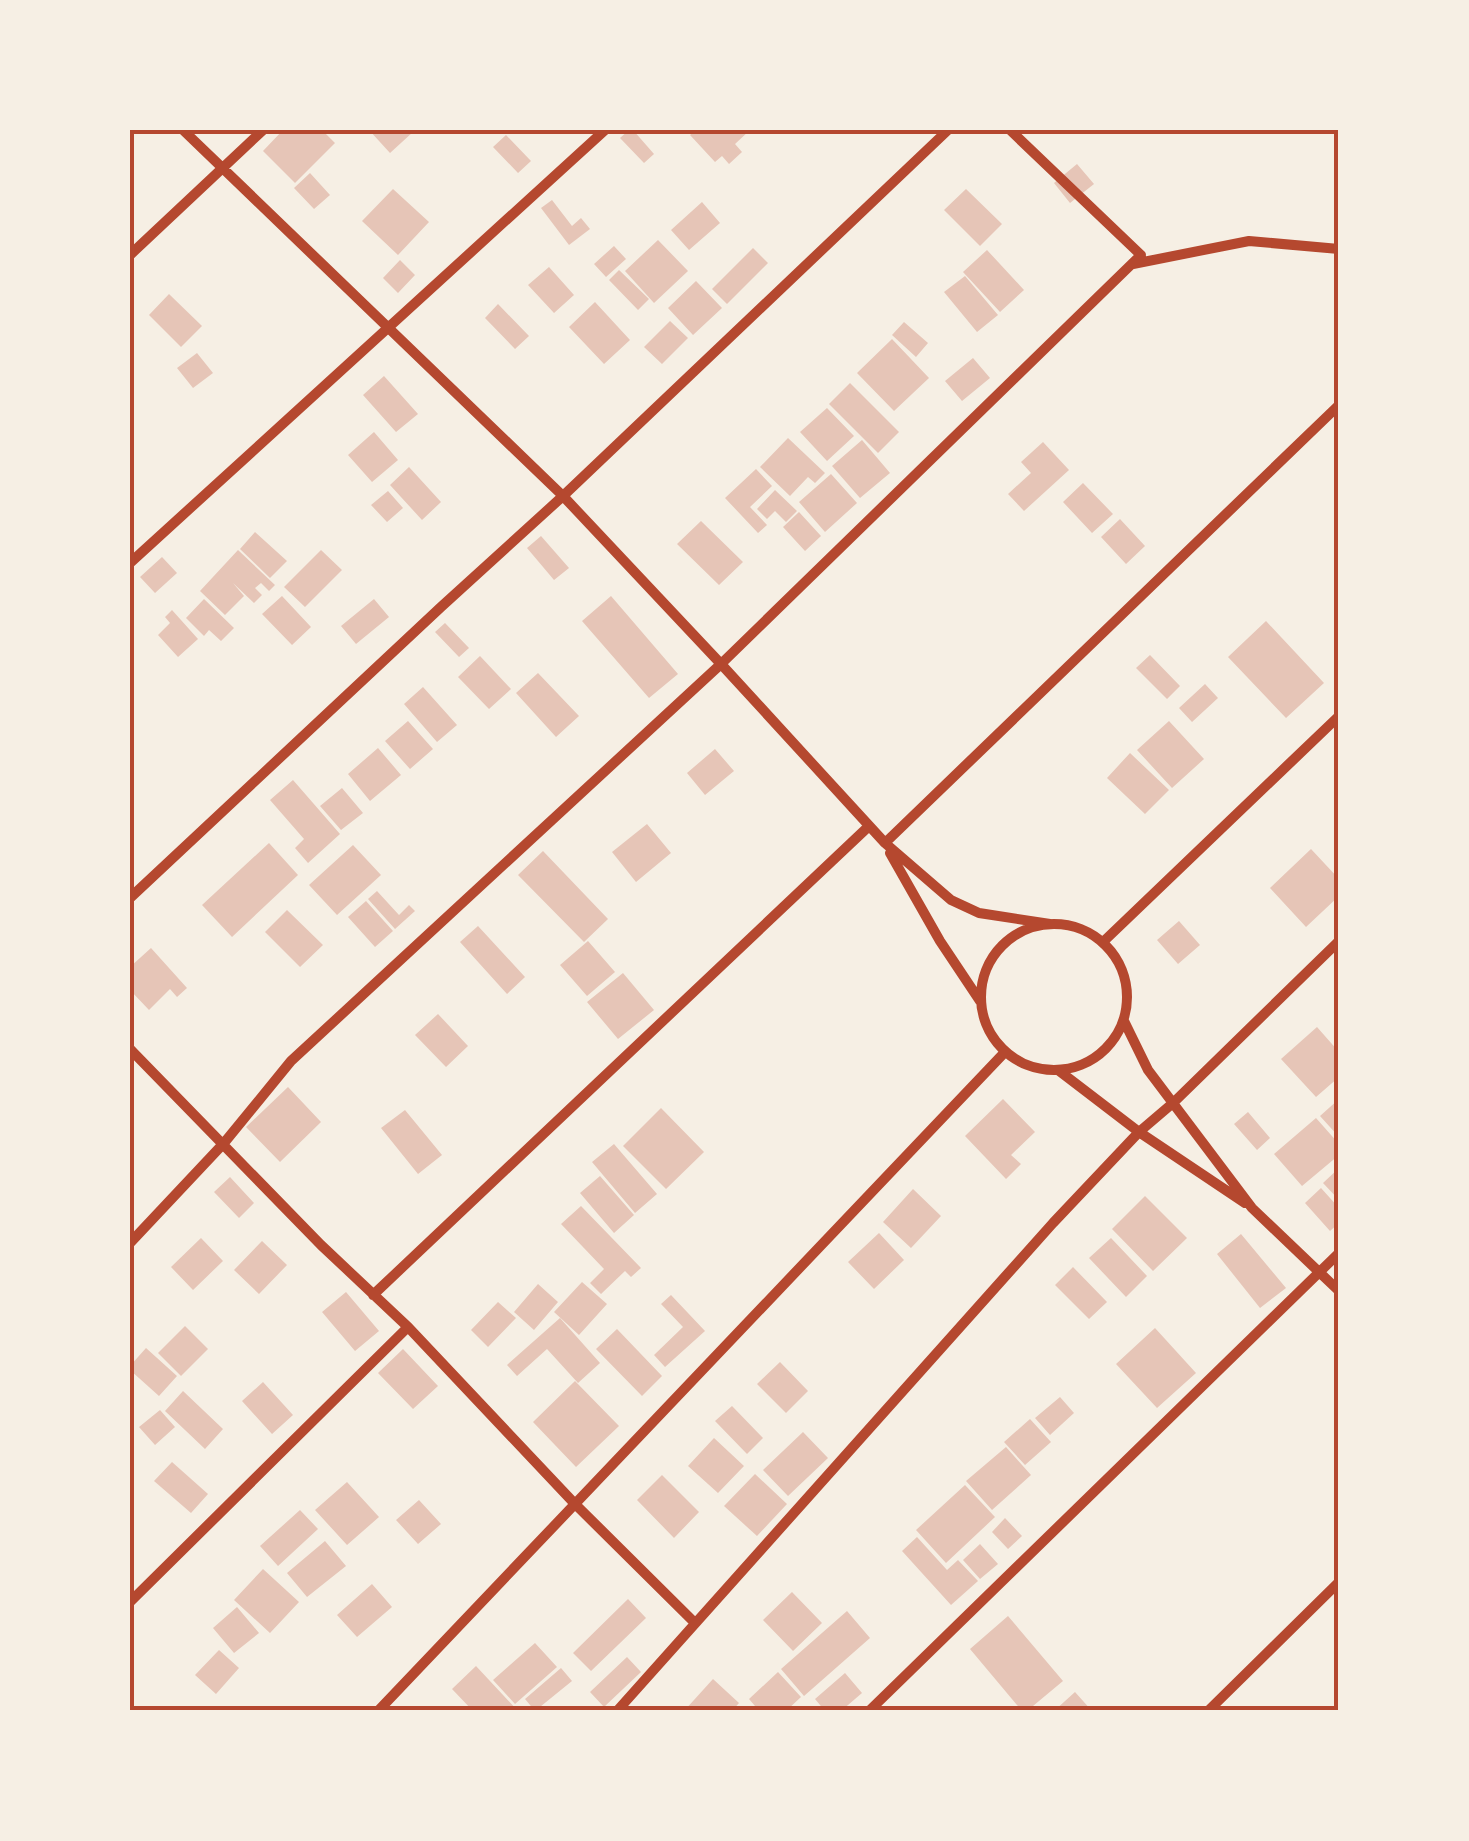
<svg xmlns="http://www.w3.org/2000/svg" width="1469" height="1841" font-family="'Asap Condensed',sans-serif">
<rect width="100%" height="100%" fill="#f6efe4"/>
<path fill="#e6c5b7" d="M283,130H322L335,143L295,183L263,151Z
M369,130H411L413,132L390,153Z
M629,130H633L654,154L644,163L620,138Z
M696,130H750L735,144L742,152L729,164L722,156L715,162L690,135Z
M506,135L531,161L518,173L493,147Z
M1077,164L1094,184L1070,203L1054,183Z
M310,173L330,195L314,209L294,188Z
M393,189L429,222L398,255L362,221Z
M966,189L1002,224L980,246L944,210Z
M552,200L572,226L581,218L590,229L569,245L541,208Z
M702,202L720,223L689,250L671,230Z
M658,240L688,271L654,303L625,271Z
M614,246L626,259L606,277L594,264Z
M753,248L768,263L727,304L712,289Z
M987,250L1024,290L1000,312L963,272Z
M400,260L415,275L398,293L383,278Z
M549,267L574,295L554,313L528,285Z
M619,270L649,299L638,310L609,280Z
M965,276L998,315L977,332L944,292Z
M696,281L722,308L693,335L668,308Z
M169,294L202,326L181,347L149,315Z
M595,302L630,340L604,364L569,327Z
M498,304L529,336L515,349L485,318Z
M670,321L688,338L662,364L644,347Z
M904,322L928,343L916,357L892,335Z
M892,339L929,378L894,411L857,373Z
M197,353L213,373L193,388L177,368Z
M973,358L990,378L962,401L945,381Z
M384,376L418,414L396,432L363,395Z
M850,383L899,432L878,453L829,404Z
M827,408L854,436L827,461L800,432Z
M374,432L398,460L372,482L348,455Z
M788,438L825,473L815,483L808,477L790,496L760,467Z
M862,440L890,473L860,498L832,466Z
M1043,442L1069,470L1024,511L1008,494L1031,473L1021,462Z
M409,467L441,502L422,520L390,485Z
M756,469L772,486L750,507L767,525L758,533L725,498Z
M831,474L857,503L825,532L799,502Z
M1083,483L1113,514L1092,533L1063,502Z
M775,490L797,511L786,522L775,511L767,519L757,509Z
M388,491L403,508L387,522L371,505Z
M799,512L821,536L805,551L783,527Z
M1120,519L1145,546L1126,564L1101,537Z
M701,521L743,562L719,585L677,544Z
M255,532L287,561L270,578L240,549Z
M541,536L569,568L554,580L527,548Z
M238,550L275,585L269,591L261,583L255,588L262,595L254,603L233,583L244,596L225,615L200,591Z
M321,550L342,570L305,607L284,587Z
M162,557L177,573L155,593L140,577Z
M282,596L311,627L292,645L262,614Z
M611,596L678,674L649,698L582,621Z
M204,599L234,628L221,641L209,630L204,636L186,618Z
M374,599L389,617L356,644L341,626Z
M172,610L198,639L178,657L158,635L170,623L165,617Z
M1266,621L1324,683L1286,718L1228,657Z
M445,623L469,648L459,657L435,632Z
M1150,655L1180,686L1167,699L1136,668Z
M480,656L511,689L489,709L458,677Z
M538,673L579,716L556,737L516,693Z
M1205,684L1218,698L1192,722L1179,708Z
M423,687L457,725L437,742L404,704Z
M408,721L433,749L410,769L385,741Z
M1169,721L1204,759L1172,788L1137,750Z
M378,748L401,775L370,801L348,774Z
M715,749L734,771L705,795L687,773Z
M1130,753L1169,790L1145,814L1107,778Z
M293,780L340,834L308,863L295,848L304,839L270,800Z
M342,788L363,813L341,830L320,806Z
M647,824L671,853L636,882L612,852Z
M269,843L298,875L232,937L202,905Z
M353,845L381,875L337,915L309,885Z
M1311,849L1339,879V896L1306,927L1270,888Z
M543,851L608,919L584,942L518,875Z
M377,891L399,915L409,905L415,911L395,929L368,899Z
M366,901L393,931L375,947L348,917Z
M287,910L323,945L300,967L265,932Z
M1179,921L1200,945L1178,964L1157,940Z
M478,926L525,977L507,994L460,942Z
M588,941L615,972L587,996L560,965Z
M151,948L187,988L177,997L170,989L149,1010L130,990V967Z
M623,973L654,1010L618,1039L587,1002Z
M438,1014L468,1046L446,1067L415,1035Z
M1317,1027L1339,1052V1077L1316,1097L1281,1059Z
M288,1087L321,1122L280,1162L246,1127Z
M1003,1099L1035,1132L1011,1155L1021,1164L1006,1179L965,1136Z
M1339,1099V1137L1320,1116Z
M661,1108L704,1152L666,1189L623,1146Z
M405,1110L442,1155L418,1174L381,1128Z
M1248,1112L1270,1138L1257,1150L1234,1124Z
M1316,1118L1339,1144V1155L1302,1186L1274,1154Z
M614,1144L657,1194L635,1213L592,1162Z
M1339,1168V1200L1323,1183Z
M600,1176L634,1215L614,1233L580,1193Z
M230,1177L254,1203L239,1218L214,1192Z
M1321,1188L1339,1208V1223L1330,1231L1305,1203Z
M913,1189L941,1216L911,1248L883,1222Z
M1145,1196L1187,1238L1153,1271L1112,1229Z
M581,1206L641,1268L631,1277L625,1271L601,1294L590,1283L604,1269L561,1224Z
M879,1233L904,1260L874,1289L848,1262Z
M1241,1234L1286,1288L1260,1308L1217,1254Z
M201,1238L223,1261L193,1290L171,1267Z
M1111,1238L1147,1276L1126,1297L1089,1258Z
M262,1241L287,1265L259,1294L234,1270Z
M1073,1267L1107,1302L1089,1319L1055,1285Z
M582,1282L607,1304L579,1335L554,1312Z
M538,1284L558,1302L534,1330L514,1312Z
M346,1292L379,1331L355,1351L322,1312Z
M671,1295L705,1331L665,1367L654,1355L683,1327L661,1304Z
M498,1302L516,1318L488,1347L471,1330Z
M560,1318L600,1363L578,1383L547,1349L517,1376L507,1365Z
M185,1326L208,1349L181,1376L158,1353Z
M1155,1328L1196,1373L1157,1408L1116,1364Z
M617,1329L662,1376L642,1396L596,1349Z
M146,1348L177,1376L159,1396L130,1370V1366Z
M403,1349L438,1386L413,1409L378,1373Z
M780,1362L808,1391L786,1413L757,1384Z
M575,1381L619,1426L576,1467L533,1422Z
M263,1382L293,1415L272,1434L242,1401Z
M183,1391L223,1429L205,1449L165,1411Z
M1060,1397L1074,1413L1050,1435L1035,1418Z
M732,1406L763,1438L747,1454L715,1421Z
M160,1410L175,1427L155,1445L139,1427Z
M1030,1419L1051,1442L1025,1465L1004,1442Z
M803,1432L828,1458L788,1496L763,1470Z
M714,1438L744,1466L718,1493L688,1466Z
M1006,1447L1031,1475L992,1510L966,1481Z
M172,1462L208,1494L191,1513L154,1481Z
M755,1474L787,1504L757,1536L724,1506Z
M662,1475L699,1512L674,1538L637,1500Z
M347,1482L379,1517L347,1545L315,1510Z
M965,1485L995,1517L946,1563L916,1530Z
M419,1500L441,1524L418,1544L396,1520Z
M300,1510L318,1529L278,1566L260,1546Z
M1005,1518L1022,1536L1008,1549L992,1532Z
M917,1537L947,1570L958,1560L978,1581L951,1605L902,1551Z
M325,1541L346,1566L307,1597L287,1573Z
M980,1544L998,1564L980,1579L963,1560Z
M263,1569L299,1602L270,1633L234,1600Z
M372,1584L392,1607L357,1637L337,1615Z
M792,1592L822,1623L793,1651L763,1620Z
M628,1599L646,1618L591,1671L573,1653Z
M237,1607L259,1633L234,1653L213,1628Z
M847,1611L870,1638L804,1696L781,1669Z
M1008,1616L1063,1681L1027,1711H1022L970,1649Z
M535,1643L557,1667L515,1704L493,1680Z
M219,1650L239,1668L216,1694L195,1675Z
M627,1657L641,1672L604,1707L590,1692Z
M476,1666L518,1711H473L452,1689Z
M561,1668L572,1681L535,1711L525,1699Z
M778,1672L801,1697L786,1711H750L755,1706L749,1699Z
M845,1673L862,1693L841,1711H825L815,1699Z
M713,1679L739,1703L732,1711H684Z
M1075,1692L1092,1711H1054Z"/>
<g fill="none" stroke-linecap="round" stroke-linejoin="round">
<path stroke="#b5482f" stroke-width="10" d="M183,130L563,496L721,664L885,843L951,900L979,913L1050,924
M130,255L263,130
M1133,264L1249,241L1339,249
M130,563L605,130
M885,843L1339,405
M890,853L940,941L980,1001
M130,898L441,607L563,496L948,130
M981 997a73 73 0 1 1 146 0a73 73 0 1 1-146 0Z
M1103,942L1339,716
M1124,1021L1148,1070L1252,1208L1339,1291
M130,1049L321,1245L408,1327L575,1504L694,1622
M1058,1070L1139,1132L1245,1203
M130,1243L224,1143L291,1061L721,664L1141,255L1010,130
M373,1295L868,827
M130,1602L408,1327
M378,1711L1005,1052
M617,1711L1053,1223L1139,1132L1173,1103L1339,941
M869,1711L1339,1253
M1208,1711L1339,1582"/>
</g>
<rect width="1469" height="1841" fill="none" stroke="#f6efe4" stroke-width="265"/>
<rect x="132" y="132" width="1204" height="1576" fill="none" stroke="#b5482f" stroke-width="4"/>
</svg>
